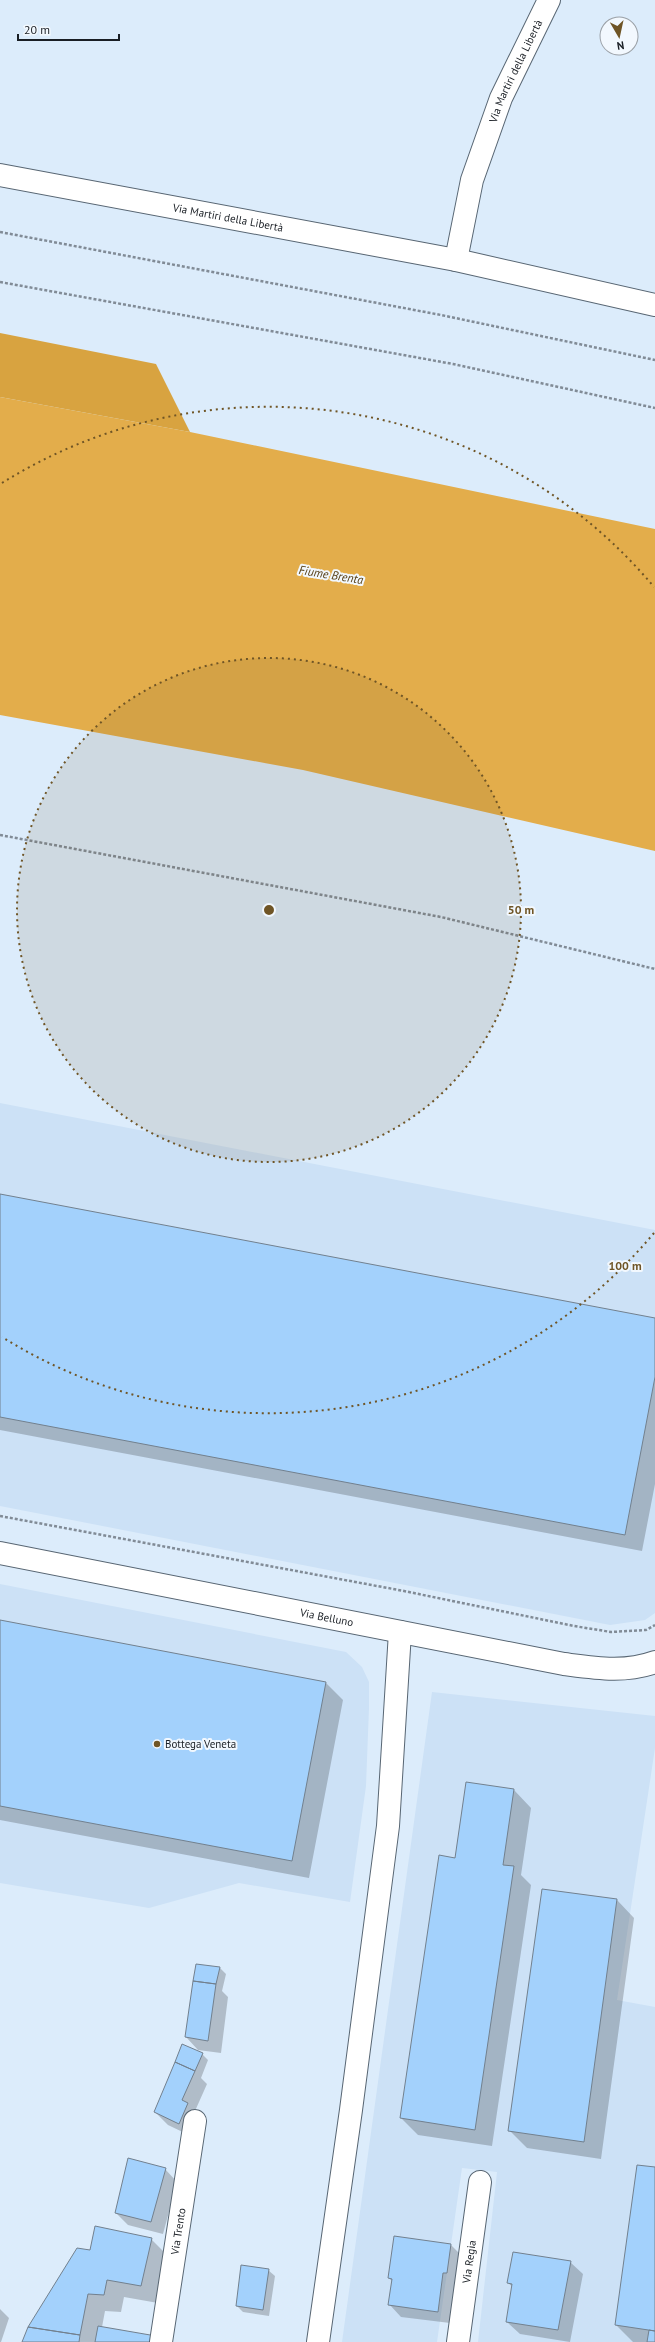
<svg xmlns="http://www.w3.org/2000/svg" width="655" height="2342" font-family="'PT Sans',sans-serif">
<rect width="100%" height="100%" fill="#dcecfb"/>
<path fill="#cce1f6" d="M0,1103L655,1230V1613L645,1620L610,1625L0,1506Z
M0,1584L346,1652L362,1667L369,1682V1708L366,1786L350,1902L239,1883L149,1908L0,1883Z
M432,1692L655,1716V1748L617,2000L655,2007V2342H478L497,2172L462,2168L437,2342H342Z"/>
<path fill="#d8a340" d="M0,333L156,364L190,432L0,397Z"/>
<path fill="#e3ad4b" d="M0,397L190,432L655,529V851L303,770L0,715Z"/>
<path fill="#0003" d="M0,1195L655,1319V1484L642,1551L0,1430Z
M0,1621L326,1683L343,1700L309,1878L0,1820Z
M514,1790L531,1808L521,1875L531,1885L492,2146L418,2135L401,2118L456,1859Z
M617,1900L634,1918L601,2159L527,2148L510,2131Z
M197,1965L220,1968L226,1974L222,1991L228,1997L221,2053L198,2050L186,2037Z
M202,2054L208,2060L201,2078L207,2084L195,2111L191,2136L168,2125L155,2112Z
M655,2168V2342H633L616,2325Z
M165,2169L177,2182L163,2234L128,2225L116,2213Z
M151,2239L169,2257L158,2303L124,2297L121,2312L105,2311L102,2327L160,2342H23L91,2251Z
M451,2245L463,2257L450,2323L401,2317L389,2304L392,2281L389,2278Z
M570,2262L583,2274L570,2342L520,2334L507,2322L513,2287L508,2283Z
M268,2270L275,2276L269,2316L243,2312L237,2306Z
M0,2309L9,2318L1,2342H0Z"/>
<path fill="#a3d1fc" stroke="#72808e" d="M0,1194L655,1318V1377L625,1535L0,1417Z
M0,1620L326,1682L292,1861L0,1806Z
M466,1782L514,1789L503,1865L514,1866L475,2130L400,2118L439,1855L455,1858Z
M542,1889L617,1899L584,2142L508,2131Z
M196,1964L220,1967L216,1984L193,1981Z
M193,1981L216,1984L208,2041L185,2037Z
M182,2044L203,2053L195,2071L175,2062Z
M175,2062L195,2071L182,2100L188,2103L179,2124L154,2112Z
M128,2158L166,2168L151,2222L115,2213Z
M637,2165L655,2167V2331L615,2325Z
M95,2226L152,2238L141,2286L107,2280L104,2295L88,2294L80,2335L28,2327L77,2248L90,2250Z
M394,2236L451,2244L447,2273H443L438,2312L388,2305L392,2279L388,2278Z
M513,2252L571,2261L558,2330L506,2322L512,2284L507,2283Z
M241,2265L269,2269L263,2310L236,2306Z
M98,2326L156,2336L155,2342H95Z
M28,2327L80,2335L79,2342H22Z
M649,2330L655,2331V2342H647Z"/>
<g fill="none" stroke-linecap="round" stroke-linejoin="round">
<defs>
<g id="minor">
<path id="s1" d="M0,175L456,260L655,305"/>
<path id="s2" d="M456,260L472,180L501,98L549,0"/>
<path id="s3" d="M0,1553L564,1664C595,1668 625,1673 655,1662"/>
<path id="s4" d="M161,2342L195,2121"/>
<path d="M318,2342L351,2110L388,1826L400,1632"/>
<path id="s5" d="M458,2342L480,2182"/>
</g>
</defs>
<use href="#minor" stroke="#586673" stroke-width="24"/>
<path stroke="#818b96" stroke-width="2.5" stroke-dasharray="3 2" stroke-linecap="butt" d="M0,232L441,315L655,360
M0,282L453,364L655,408
M0,835L441,917L655,969
M0,1516L404,1591L574,1626L611,1632L646,1630L655,1625"/>
<use href="#minor" stroke="#fff" stroke-width="22"/>
</g>
<circle cx="269" cy="910" r="252" fill="#6f5526" fill-opacity=".12"/>
<g fill="none" stroke="#6f5526" stroke-width="2" stroke-dasharray="2 4">
<circle cx="269" cy="910" r="252"/>
<path d="M654 1233A503 503 0 0 1 2 1337M2 483A503 503 0 0 1 654 587"/>
</g>
<circle fill="#6f5526" stroke="#f2f8fe" stroke-width="1.5" cx="157" cy="1744" r="4"/>
<g text-anchor="middle" stroke-width="4" stroke-linejoin="round" paint-order="stroke">
<g font-size="11" fill="#191e24" stroke="#f2f8fe">
<text dy="4" stroke="none"><textPath href="#s2" startOffset="199">Via Martiri della Libertà</textPath></text>
<text dy="4" stroke="none"><textPath href="#s1" startOffset="232">Via Martiri della Libertà</textPath></text>
<text dy="4" stroke="none"><textPath href="#s3" startOffset="333">Via Belluno</textPath></text>
<text dy="4" stroke="none"><textPath href="#s4" startOffset="112">Via Trento</textPath></text>
<text dy="4" stroke="none"><textPath href="#s5" startOffset="81">Via Regia</textPath></text>
</g>
<g font-size="11" fill="#191e24" stroke="#f2f8fe" text-anchor="start">
<text x="165" y="1748">Bottega Veneta</text>
</g>
<g font-size="12" font-style="italic" fill="#574018" stroke="#f2f8fe">
<text transform="translate(331 575) rotate(9)" y="4">Fiume Brenta</text>
</g>
</g>
<circle cx="269" cy="910" r="6" fill="#6f5526" stroke="#f2f8fe" stroke-width="2"/>
<g font-size="12" text-anchor="middle" font-weight="bold" fill="#6f5526" stroke="#f2f8fe" stroke-width="4" stroke-linejoin="round" paint-order="stroke">
<text x="521" y="914">50 m</text>
<text x="625" y="1270">100 m</text>
</g>
<g transform="translate(619 36) rotate(171)"><circle r="19" fill="#f2f8fe" stroke="#9ba1a7"/>
<path d="M0-3L7 15L0 10L-7 15Z" fill="#6f5526"/>
<text y="-6" font-size="11" font-weight="bold" text-anchor="middle" fill="#191e24">N</text>
</g>
<path d="M18 34v6h101v-6" fill="none" stroke="#191e24" stroke-width="2"/>
<text x="24" y="34" font-size="12" fill="#191e24" stroke="#f2f8fe" stroke-width="3" paint-order="stroke">20 m</text>
</svg>
